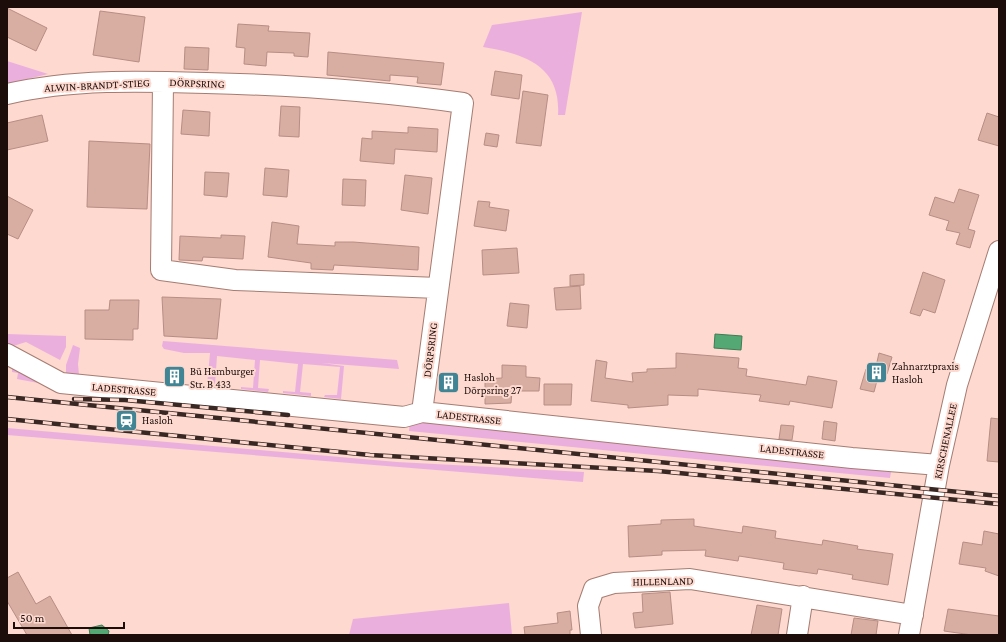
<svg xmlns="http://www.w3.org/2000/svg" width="1006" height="642" font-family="'Crimson Pro',serif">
<rect width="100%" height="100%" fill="#fdd9cf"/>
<path fill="#ebafde" d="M582,12L565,115H558C561,66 525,54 483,47L492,25Z
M7,61L48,74L7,84Z
M7,334L66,336V347L60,360L26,342L7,348Z
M163,341L397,360L399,369L322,363L344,366L341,399L324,397L325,395H337L340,367L303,364L300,392L311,393V396L283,393V391L295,392L298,364L260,360L258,388L269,389L268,392L241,389V387L253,388L255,360L217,356L215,384L227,386V388L207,386L210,353H184L164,349L162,346Z
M73,345L80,348L78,364L79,375L66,377V365Z
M7,357L49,385L17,379L18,373L12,372V366L7,365Z
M410,422H433L891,472L890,478L409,431Z
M7,428L397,462L584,472L583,482L7,435Z
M509,603L512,635H349L353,619Z"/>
<path fill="#53a873" stroke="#427a54" d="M715,334L742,336L741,350L714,348Z
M102,625L109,631L108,635H90L89,628Z"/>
<path fill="#d8ada2" stroke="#b88e84" d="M7,8L47,28L36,51L7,37Z
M100,11L145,17L139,62L93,55Z
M238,24L269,26L268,31L310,33L308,57L294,56V53L267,52L266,66L244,64L245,48L236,47Z
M185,47L209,48L208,70L184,69Z
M328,52L444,63L441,85L417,83L418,77L390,75V81L327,75Z
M495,71L522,75L519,99L491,95Z
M523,91L548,95L541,146L516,143Z
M281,106L300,107L299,137L279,136Z
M183,110L210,112L209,136L181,134Z
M987,113L999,117V146L978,140Z
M42,115L48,141L7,150V123Z
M408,127L438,129L437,152L395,149L394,164L360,161L362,138L372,139V131L408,133Z
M486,133L499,135L497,147L484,145Z
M89,141L150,144L147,209L87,207Z
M265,168L289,170L287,197L263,195Z
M205,172L229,173L227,197L204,195Z
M405,175L432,178L428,214L401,210Z
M343,179L366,180L365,206L342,205Z
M959,189L979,195L968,229L975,231L970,248L956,244L960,233L946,230L949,221L929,215L935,197L954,203Z
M7,196L33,210L18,239L7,234Z
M478,201L490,202L489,207L509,210L506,231L474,226Z
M272,222L299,226L297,244L335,246V242H353L419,247L418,270L334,265L333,270L311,269V263L268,257Z
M221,235L245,236L243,259L203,257L202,261L179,260L180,236L221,238Z
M517,248L519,273L483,275L482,250Z
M923,272L945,280L935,313L923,309L920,316L910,313Z
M584,274V285L570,286V275Z
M580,286L581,309L556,310L554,288Z
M162,297L221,299L217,339L164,336Z
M110,300H139L138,329H133V340L85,339V310H109Z
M510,303L529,305L527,328L507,326Z
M676,353L739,358L738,368L747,369L746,376L806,385L808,376L837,381L832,408L790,401L789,405L759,401L761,395L698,389V396L668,395V405L628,408V405L591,401L596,360L607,362L605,378L633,382L632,373L647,372V369L676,368Z
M879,353L892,357L887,374L879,373L874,392L860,389L866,369L875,371Z
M502,365L526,366V377L540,378L539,391H512L511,403L485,404V379L502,378Z
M544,384H572L571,405H544Z
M991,418L999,419V462L987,461Z
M824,421L837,423L835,441L822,439Z
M781,425L794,426L792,440L779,439Z
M694,519V526L742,533L743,526L776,531L775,538L822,545L823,540L858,546L857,549L893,554L888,585L852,579L853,575L818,569L817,574L783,569L784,563L739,556L738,561L705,556L706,550L662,551V555L629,557L628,526L661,524V520Z
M984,531L999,534V576L985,571L986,568L959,564L963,542L982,545Z
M18,572L36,604L50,596L72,635H27L7,601V578Z
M670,592L673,624L635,628L633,613L643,612L642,594Z
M757,605L782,609L778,635H751Z
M948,609L999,616V635H972L944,631Z
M570,611L572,630H570V635H525L524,627L558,623L557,613Z
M854,618L878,621L876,635H851Z"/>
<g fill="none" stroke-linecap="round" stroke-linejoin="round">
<defs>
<path id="minor" d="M163,82L161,270L235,280L438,288
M7,94C72,79 140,81 206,83C293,85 378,91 463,103L422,412
M7,354L61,383L404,417L422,412L852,458L939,465
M591,635L588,606L594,589L614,583L690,579L913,615
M797,635L803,596
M909,635L939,465L957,385L999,251"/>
</defs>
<use href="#minor" stroke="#a57c72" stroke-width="22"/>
<use href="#minor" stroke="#fff" stroke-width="20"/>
<defs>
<path id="rail" d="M7,397L999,496
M74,399L125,400L288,415
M7,419L370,455L658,471L999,504"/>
</defs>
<use href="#rail" stroke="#382723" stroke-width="4.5"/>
<use href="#rail" stroke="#fdd9cf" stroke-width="3" stroke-dasharray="9" stroke-linecap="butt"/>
</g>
<defs>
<symbol id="building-square" viewBox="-11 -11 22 22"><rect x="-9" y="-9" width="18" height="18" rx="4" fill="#418594" stroke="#fdd9cf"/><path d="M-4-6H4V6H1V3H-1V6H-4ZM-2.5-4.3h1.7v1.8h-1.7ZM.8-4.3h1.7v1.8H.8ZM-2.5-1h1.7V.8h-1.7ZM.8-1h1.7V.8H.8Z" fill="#fff"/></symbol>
<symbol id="station-square" viewBox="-11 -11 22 22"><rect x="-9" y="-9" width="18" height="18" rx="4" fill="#418594" stroke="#fdd9cf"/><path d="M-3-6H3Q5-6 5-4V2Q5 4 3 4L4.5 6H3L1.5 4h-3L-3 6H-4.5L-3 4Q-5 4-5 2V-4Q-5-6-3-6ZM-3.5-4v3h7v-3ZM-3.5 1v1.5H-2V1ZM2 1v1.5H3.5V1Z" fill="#fff"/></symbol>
</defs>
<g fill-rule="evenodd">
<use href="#building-square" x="864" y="360" width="25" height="25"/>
<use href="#building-square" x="162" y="364" width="25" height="25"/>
<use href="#building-square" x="436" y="370" width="25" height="25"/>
<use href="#station-square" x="114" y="408" width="25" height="25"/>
</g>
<g text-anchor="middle" stroke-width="4" stroke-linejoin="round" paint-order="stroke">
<g font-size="11" fill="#1c0d0a" stroke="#fdd9cf">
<text transform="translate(197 83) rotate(2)" y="4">DÖRPSRING</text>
<text transform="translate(97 85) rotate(-3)" y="4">ALWIN-BRANDT-STIEG</text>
<text transform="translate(430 350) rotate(-83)" y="4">DÖRPSRING</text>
<text transform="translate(124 389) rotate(5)" y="4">LADESTRASSE</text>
<text transform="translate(469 417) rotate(6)" y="4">LADESTRASSE</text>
<text transform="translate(945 441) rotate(-78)" y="4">KIRSCHENALLEE</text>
<text transform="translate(792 451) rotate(6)" y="4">LADESTRASSE</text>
<text transform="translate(663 581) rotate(-1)" y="4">HILLENLAND</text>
</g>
<g font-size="11" fill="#1c0d0a" stroke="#fdd9cf" text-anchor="start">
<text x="892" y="370">Zahnarztpraxis<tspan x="892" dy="13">Hasloh</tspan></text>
<text x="190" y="375">Bü Hamburger<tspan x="190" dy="13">Str. B 433</tspan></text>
<text x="464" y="381">Hasloh<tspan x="464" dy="13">Dörpsring 27</tspan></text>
<text x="142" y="424">Hasloh</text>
</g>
</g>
<rect width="1006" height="642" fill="none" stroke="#1c0d0a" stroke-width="16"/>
<path d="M14 622v6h110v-6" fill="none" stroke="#1c0d0a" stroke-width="2"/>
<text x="20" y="622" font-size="12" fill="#1c0d0a" stroke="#fdd9cf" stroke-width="3" paint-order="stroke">50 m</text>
</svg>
